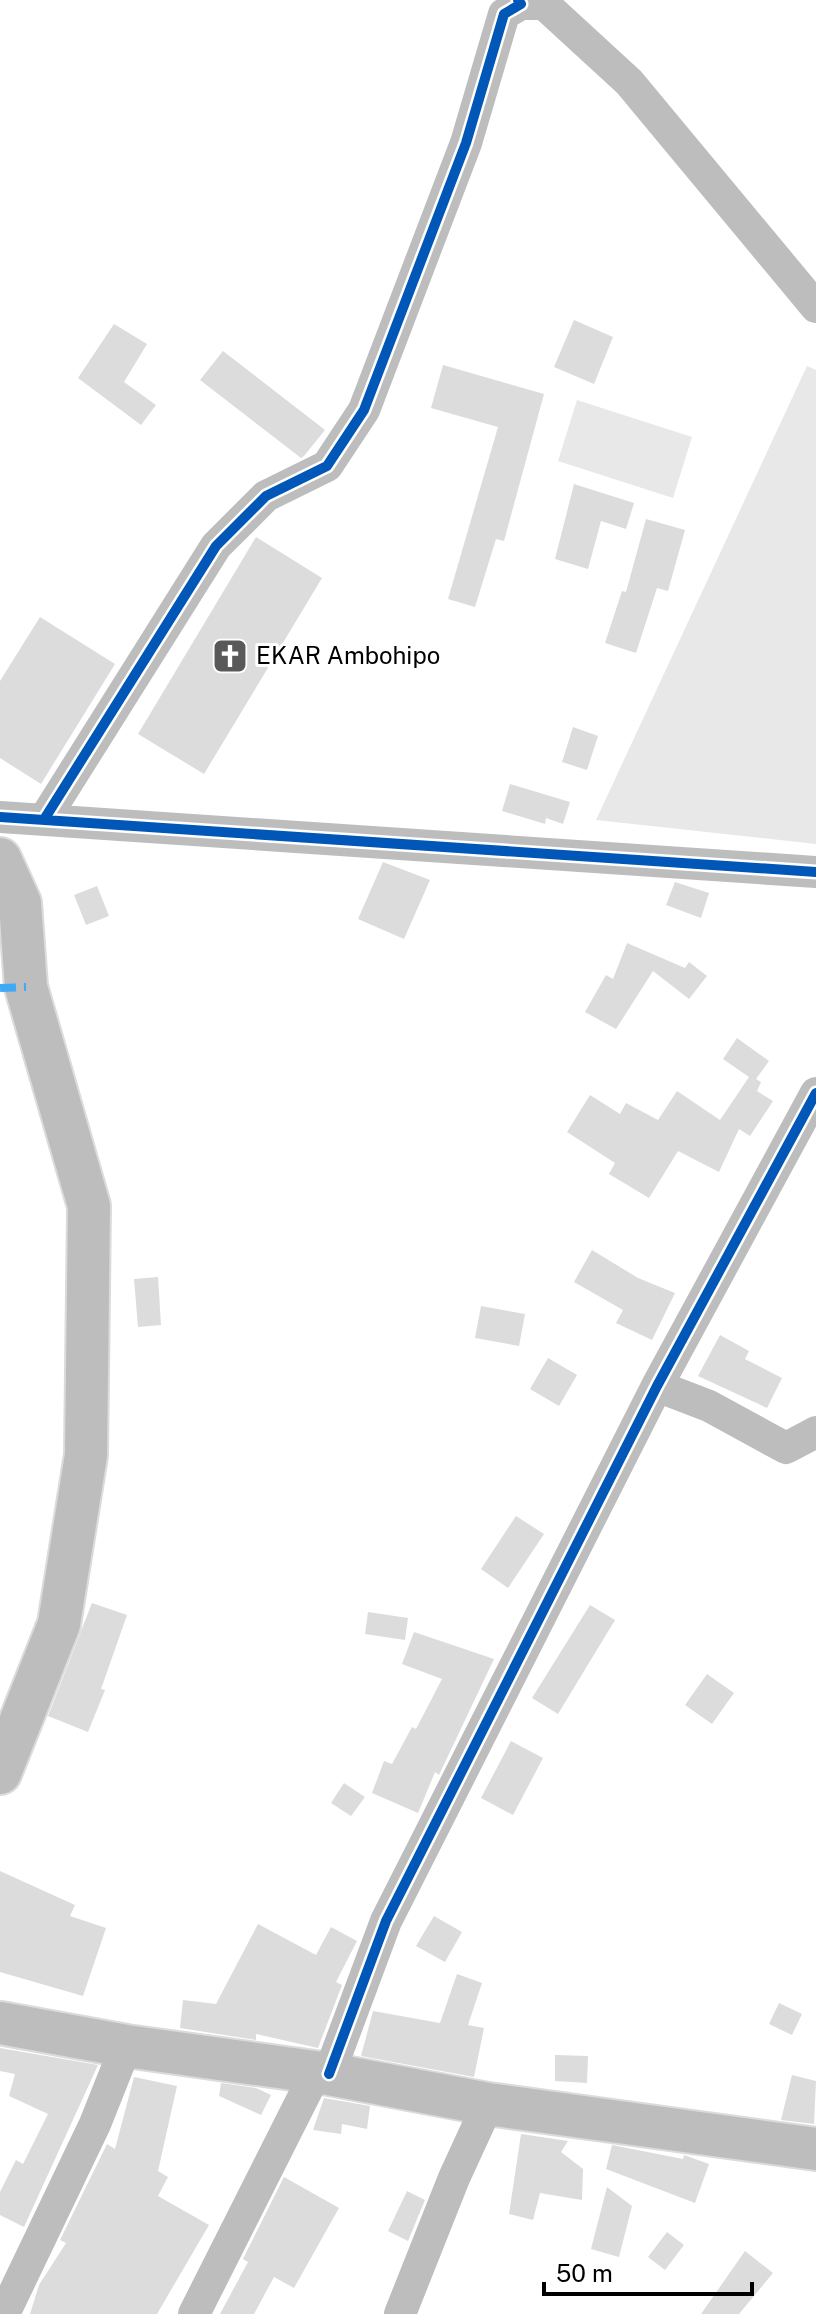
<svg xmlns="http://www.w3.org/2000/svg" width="816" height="2314" font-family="'Public Sans',sans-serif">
<rect width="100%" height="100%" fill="#fff"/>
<path fill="#e8e8e8" d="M807,366L816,370V844L596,820Z
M577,400L692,437L673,498L558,461Z"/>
<path fill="#dcdcdc" d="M574,320L613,337L594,384L554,367Z
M114,324L147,344L124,382L156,405L141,425L78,378Z
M223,351L325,430L304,456L301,458L200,380Z
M443,365L544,394L504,541L496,539L475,607L448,599L498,427L431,408Z
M574,484L634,503L626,529L601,521L588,569L555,559Z
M646,519L685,530L668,591L657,588L636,653L605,643L622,591L626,592Z
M256,537L322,578L204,774L138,734Z
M40,617L115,664L41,784L0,758V681Z
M573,727L598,736L587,770L562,762Z
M510,784L570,802L563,824L546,818L545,824L502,811Z
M383,862L430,880L404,939L358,919Z
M675,882L709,893L701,918L666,905Z
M97,886L109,916L86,925L74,895Z
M627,943L685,968L689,962L707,976L689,999L653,971L616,1029L585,1012L606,975L613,979Z
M737,1038L769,1061L756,1079L761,1082L757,1091L773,1101L750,1136L739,1129L719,1172L678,1151L649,1198L609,1174L615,1163L567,1132L590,1095L620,1114L626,1103L658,1120L677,1091L720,1120L749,1077L723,1059Z
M592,1250L638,1278L675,1293L652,1340L616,1323L623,1310L574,1282Z
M158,1277L161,1325L138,1327L134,1279Z
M481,1306L525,1314L519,1346L475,1338Z
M720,1335L749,1351L745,1359L782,1378L767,1408L698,1376Z
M548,1358L577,1375L559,1406L530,1389Z
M516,1516L544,1534L508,1588L481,1569Z
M92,1603L127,1615L101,1689L105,1690L88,1732L48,1716Z
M590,1605L615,1620L558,1714L532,1698Z
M368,1612L408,1618L405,1640L365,1634Z
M414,1632L494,1659L439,1775L435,1772L418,1813L372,1793L384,1761L392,1764L412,1727L416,1729L442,1679L402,1664Z
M707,1674L734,1693L712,1724L685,1705Z
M511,1741L543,1758L513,1815L481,1798Z
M344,1783L365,1797L351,1816L331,1803Z
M0,1871L75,1905L70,1916L106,1928L83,1996L0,1972Z
M434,1916L462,1932L445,1962L416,1946Z
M258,1924L316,1955L331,1927L357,1941L336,1982L342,1985L318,2048L256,2034V2040L180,2028L183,2000L216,2004Z
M457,1974L482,1983L468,2025L484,2028L474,2077L361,2056L373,2011L440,2023Z
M779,2003L802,2014L792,2035L769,2024Z
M0,2048L98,2065L24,2227L0,2215V2192L16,2160L23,2164L48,2114L9,2096L15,2074L0,2071Z
M555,2055L588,2056L587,2083L555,2081Z
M792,2075L816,2081L814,2124L781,2120Z
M134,2077L177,2086L158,2171L168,2177L158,2196L209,2225L157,2314H30L39,2285L66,2243L60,2240L107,2144L115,2149Z
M221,2083L256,2088L271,2095L261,2115L219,2096Z
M324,2098L370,2106L367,2129L342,2124L341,2134L313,2130Z
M521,2134L568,2141L561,2152L583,2169L582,2200L540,2193L533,2220L509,2214Z
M612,2145L683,2159L684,2155L709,2164L695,2203L606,2169Z
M284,2177L339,2208L294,2288L274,2277L254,2314H220L248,2262L243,2259Z
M607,2187L632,2206L619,2257L591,2249Z
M407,2191L425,2200L408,2241L388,2231Z
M667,2232L684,2245L665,2270L648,2257Z
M745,2251L773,2273L739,2314H701Z"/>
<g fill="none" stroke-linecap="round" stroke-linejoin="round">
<defs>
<path id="major" d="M0,859L20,903L26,987L89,1206L86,1455L59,1624L0,1773
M0,2023L126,2046L329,2074L488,2104L816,2149"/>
</defs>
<use href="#major" stroke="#dbdbdb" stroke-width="46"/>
<path stroke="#bdbdbd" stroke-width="32" d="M521,4H544L629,82L816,307
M0,817L816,872
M45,818L216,546L266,496L327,466L364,410L466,143L504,14L521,4L518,0
M657,1386L709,1406L786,1448L816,1432
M329,2074L386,1921L657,1386L816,1093
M4,2314L95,2124L126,2046
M194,2314L316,2072
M400,2314L454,2178L488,2104"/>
<use href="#major" stroke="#bdbdbd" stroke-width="42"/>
<path stroke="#3fa9f5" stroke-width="8" stroke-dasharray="16 8" stroke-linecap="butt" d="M0,988L26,987"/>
<defs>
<path id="cycleway" d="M0,817L816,872
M45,818L216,546L266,496L327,466L364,410L466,143L504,14L521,4L518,0
M329,2074L386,1921L657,1386L816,1093"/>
</defs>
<use href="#cycleway" stroke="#fff" stroke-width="15"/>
<use href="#cycleway" stroke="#0057b8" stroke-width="10"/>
</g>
<defs>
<symbol id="church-square" viewBox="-11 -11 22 22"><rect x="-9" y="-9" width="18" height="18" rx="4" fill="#595959" stroke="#fff"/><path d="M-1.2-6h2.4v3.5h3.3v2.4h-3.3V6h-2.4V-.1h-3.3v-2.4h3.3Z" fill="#fff"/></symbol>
</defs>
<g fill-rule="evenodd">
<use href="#church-square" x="210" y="636" width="40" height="40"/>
</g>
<g text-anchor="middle" stroke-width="6" stroke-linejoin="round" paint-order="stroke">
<g font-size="24" fill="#000" stroke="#fff" text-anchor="start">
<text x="256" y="664">EKAR Ambohipo</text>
</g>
</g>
<path d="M544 2282v12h208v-12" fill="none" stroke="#000000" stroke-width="4"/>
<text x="556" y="2282" font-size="24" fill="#000000" stroke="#ffffff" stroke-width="6" paint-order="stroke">50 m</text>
</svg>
